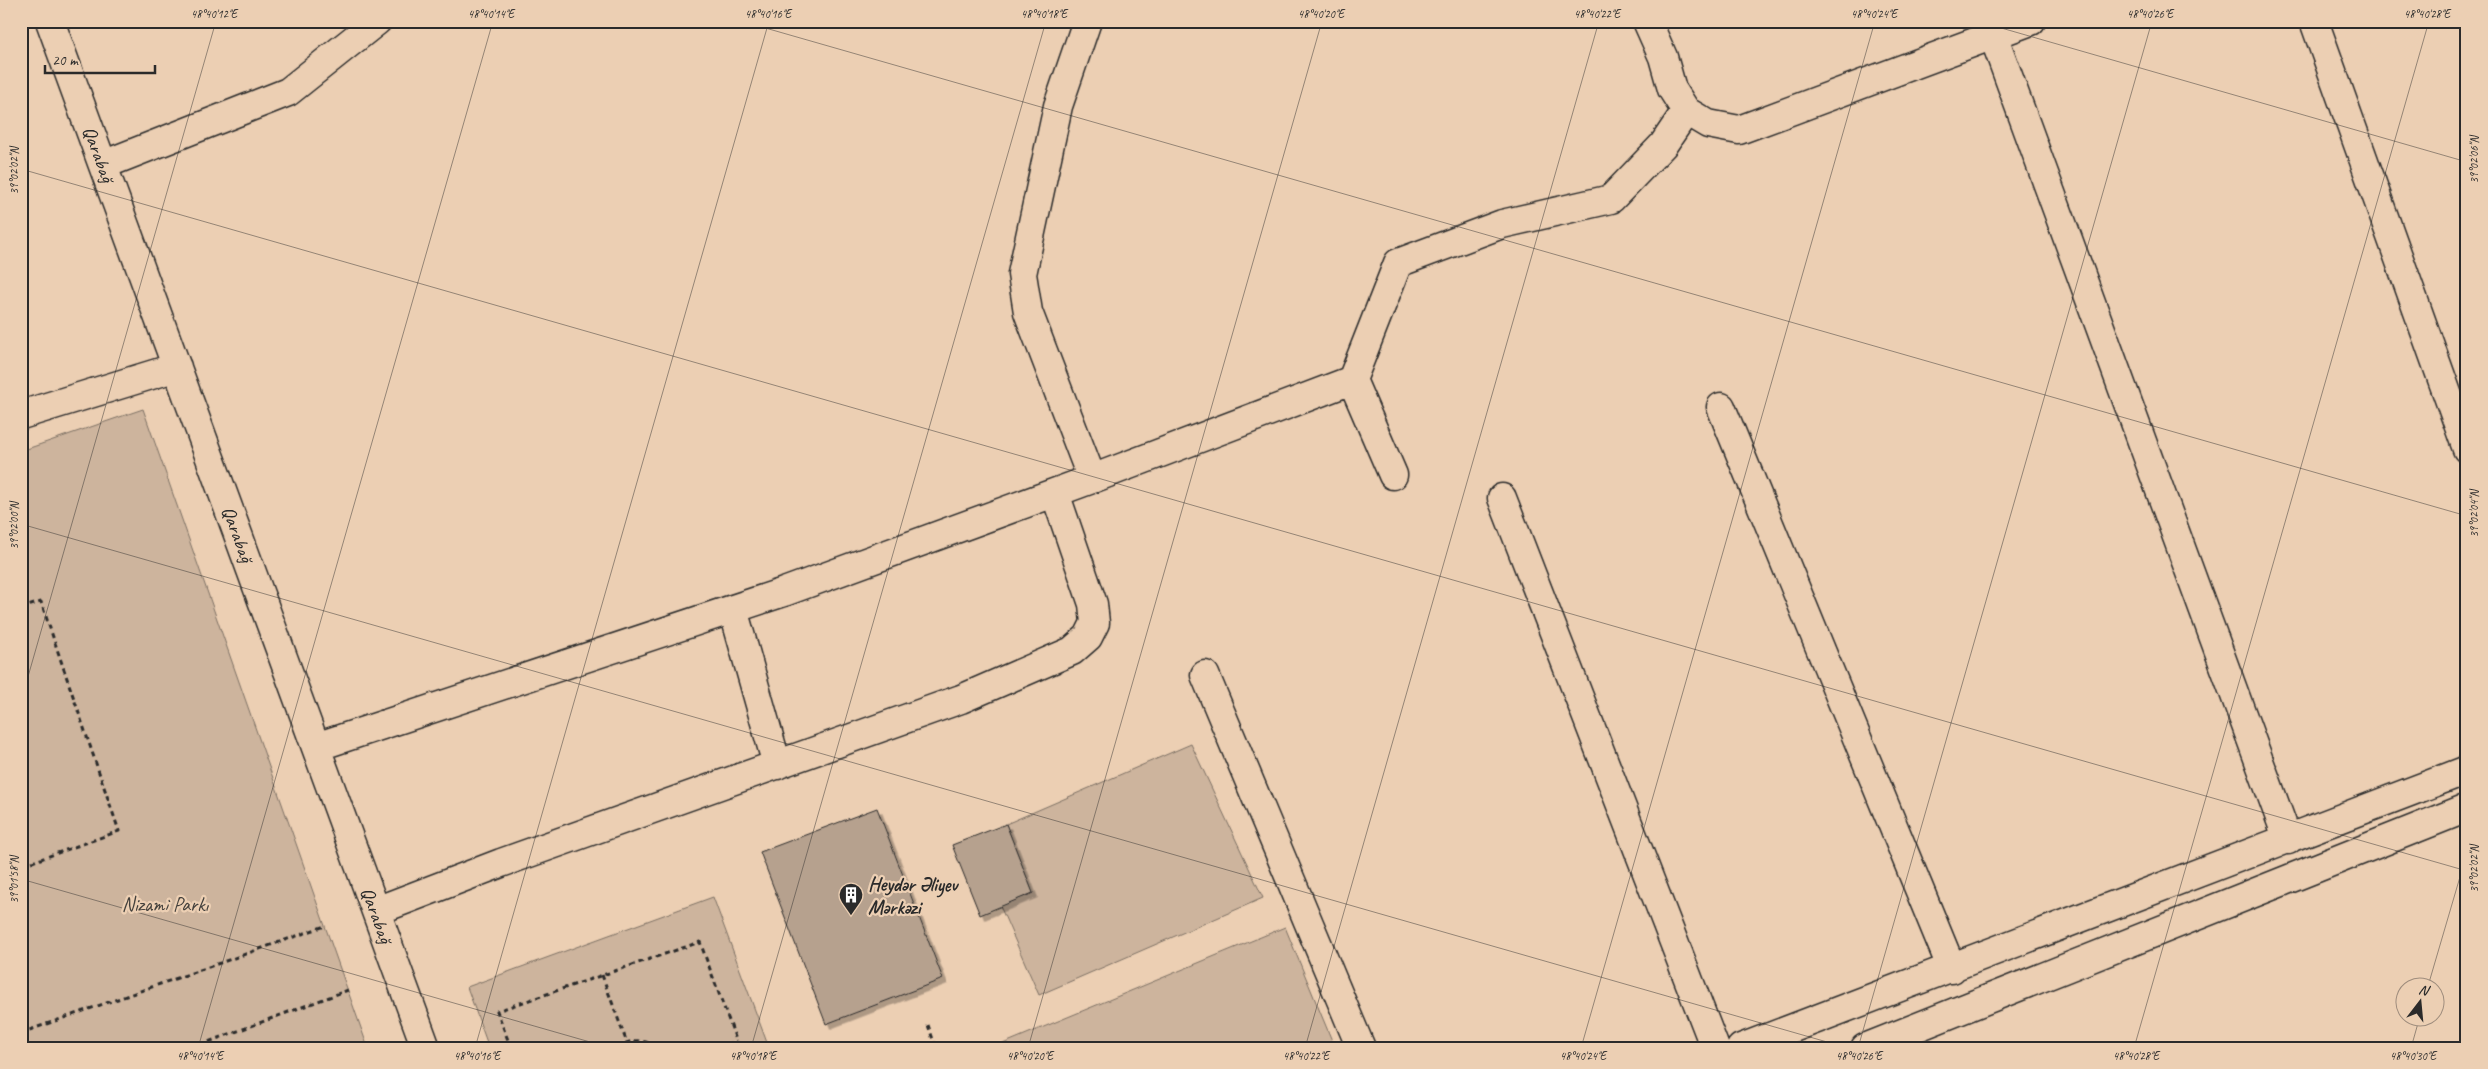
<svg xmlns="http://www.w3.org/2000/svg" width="2488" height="1069" font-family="Caveat,sans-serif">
<defs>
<filter id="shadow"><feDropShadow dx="4.5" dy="4.5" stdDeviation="0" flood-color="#0004"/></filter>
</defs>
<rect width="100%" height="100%" fill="#eccfb3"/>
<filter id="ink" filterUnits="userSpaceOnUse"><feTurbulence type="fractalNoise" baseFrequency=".02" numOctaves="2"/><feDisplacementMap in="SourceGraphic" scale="10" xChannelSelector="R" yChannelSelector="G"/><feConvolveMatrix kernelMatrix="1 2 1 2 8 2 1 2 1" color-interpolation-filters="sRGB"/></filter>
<g filter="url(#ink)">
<path fill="#cdb49d" stroke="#7c7064" d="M143,409L368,1048H21V451Z
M1191,744L1263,898L1039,995L1000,906L1033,893L1006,824Z
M713,897L769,1048H489L467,987Z
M1285,927L1335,1048H993Z"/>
<path fill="#b6a18e" stroke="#2b2b2b" filter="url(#shadow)" d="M877,808L943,979L826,1024L760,852Z
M1006,824L1033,893L980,915L952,845Z"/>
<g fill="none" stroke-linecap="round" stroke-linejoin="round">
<defs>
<path id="minor" d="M50,21L426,1048
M1087,21L1058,106L1022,274L1028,312L1092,479
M1647,21L1663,57L1672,89L1686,111L1708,124L1739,130L2031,21
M1988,21L2288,840
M2314,21L2467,449
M103,165L288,92L377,21
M1721,407L1952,969
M21,415L177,367
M1393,475L1352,380L1398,263L1502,224L1611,199L1663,145L1686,111
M1502,498L1715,1048
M733,609L777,765
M1205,675L1361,1048
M316,747L784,592L1092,479L1352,380
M376,911L501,863L961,699L1072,651L1088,637L1095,623L1093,604L1055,493
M1741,1048L2467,770
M1865,1048L2467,808"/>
</defs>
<use href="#minor" stroke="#2b2b2b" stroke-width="31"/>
<path stroke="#2b2b2b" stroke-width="3" stroke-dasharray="5 4" stroke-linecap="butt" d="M21,608L41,602L119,831L21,866
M602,975L627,1043
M928,1025L936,1048
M21,1033L325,926
M192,1048L348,990
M511,1048L497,1011L700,942L739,1048
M618,1048C629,1038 646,1039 658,1048
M719,1048L737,1041"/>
<use href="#minor" stroke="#eccfb3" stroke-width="28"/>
</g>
</g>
<path fill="none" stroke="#2b2b2b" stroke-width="1" stroke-opacity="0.45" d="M741,21L2467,516M1977,21L2467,162M21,169L2467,871M21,524L1848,1048M21,701L216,21M21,879L611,1048M2428,986L2467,853M198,1048L493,21M475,1048L769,21M751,1048L1046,21M1028,1048L1322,21M1305,1048L1599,21M1581,1048L1875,21M1858,1048L2152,21M2134,1048L2429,21M2411,1048L2420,1016"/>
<defs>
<symbol id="building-pin" viewBox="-11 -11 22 30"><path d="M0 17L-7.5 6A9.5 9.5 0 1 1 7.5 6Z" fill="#2b2b2b" stroke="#eccfb3"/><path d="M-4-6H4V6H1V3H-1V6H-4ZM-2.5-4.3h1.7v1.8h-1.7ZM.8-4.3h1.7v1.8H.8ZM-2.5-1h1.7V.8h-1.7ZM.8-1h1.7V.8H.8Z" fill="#fff"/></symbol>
</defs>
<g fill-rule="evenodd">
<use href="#building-pin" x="837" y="881" width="28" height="38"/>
</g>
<g text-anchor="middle" stroke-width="4.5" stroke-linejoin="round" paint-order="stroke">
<g font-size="20" fill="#2b2b2b" stroke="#eccfb3">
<text transform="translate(99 154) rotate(70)" y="7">Qarabağ</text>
<text transform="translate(238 534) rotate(70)" y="7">Qarabağ</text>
<text transform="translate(377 915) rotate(70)" y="7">Qarabağ</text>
</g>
<g font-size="20" font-weight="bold" fill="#2b2b2b" stroke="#eccfb3" text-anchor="start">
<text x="868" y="891">Heydər Əliyev<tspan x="868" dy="23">Mərkəzi</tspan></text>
</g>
<g font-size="20" fill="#43403c" stroke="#eccfb3">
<text x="165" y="911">Nizami Parkı</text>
</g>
</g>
<rect width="2488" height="1069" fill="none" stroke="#eccfb3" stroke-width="55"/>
<g transform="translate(2420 1002) rotate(16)"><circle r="24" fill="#eccfb3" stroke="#9f8d7d"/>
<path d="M0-4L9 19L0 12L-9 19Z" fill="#2b2b2b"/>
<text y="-8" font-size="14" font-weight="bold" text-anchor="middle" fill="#2b2b2b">N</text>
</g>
<path d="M45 65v8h110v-8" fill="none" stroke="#2b2b2b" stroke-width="2.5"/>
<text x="52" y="65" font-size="15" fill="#2b2b2b" stroke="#eccfb3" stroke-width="4" paint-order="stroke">20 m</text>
<rect x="28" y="28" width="2432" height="1014" fill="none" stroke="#2b2b2b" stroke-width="2"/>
<g font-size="12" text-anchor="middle" fill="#2b2b2b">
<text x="214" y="18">48°40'12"E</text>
<text x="491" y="18">48°40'14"E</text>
<text x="768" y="18">48°40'16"E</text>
<text x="1044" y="18">48°40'18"E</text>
<text x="1321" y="18">48°40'20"E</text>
<text x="1597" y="18">48°40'22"E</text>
<text x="1874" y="18">48°40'24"E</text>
<text x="2150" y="18">48°40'26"E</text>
<text x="2427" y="18">48°40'28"E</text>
<text transform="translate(2474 160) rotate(-90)" y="4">39°02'06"N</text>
<text transform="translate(14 171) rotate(-90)" y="4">39°02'02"N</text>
<text transform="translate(2474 514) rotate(-90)" y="4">39°02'04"N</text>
<text transform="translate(14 526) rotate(-90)" y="4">39°02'00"N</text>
<text transform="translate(2474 869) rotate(-90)" y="4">39°02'02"N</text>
<text transform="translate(14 880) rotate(-90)" y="4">39°01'58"N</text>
<text x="200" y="1060">48°40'14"E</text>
<text x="477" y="1060">48°40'16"E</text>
<text x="753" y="1060">48°40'18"E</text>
<text x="1030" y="1060">48°40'20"E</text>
<text x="1306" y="1060">48°40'22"E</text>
<text x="1583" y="1060">48°40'24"E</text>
<text x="1859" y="1060">48°40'26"E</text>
<text x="2136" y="1060">48°40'28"E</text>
<text x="2413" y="1060">48°40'30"E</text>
</g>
</svg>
